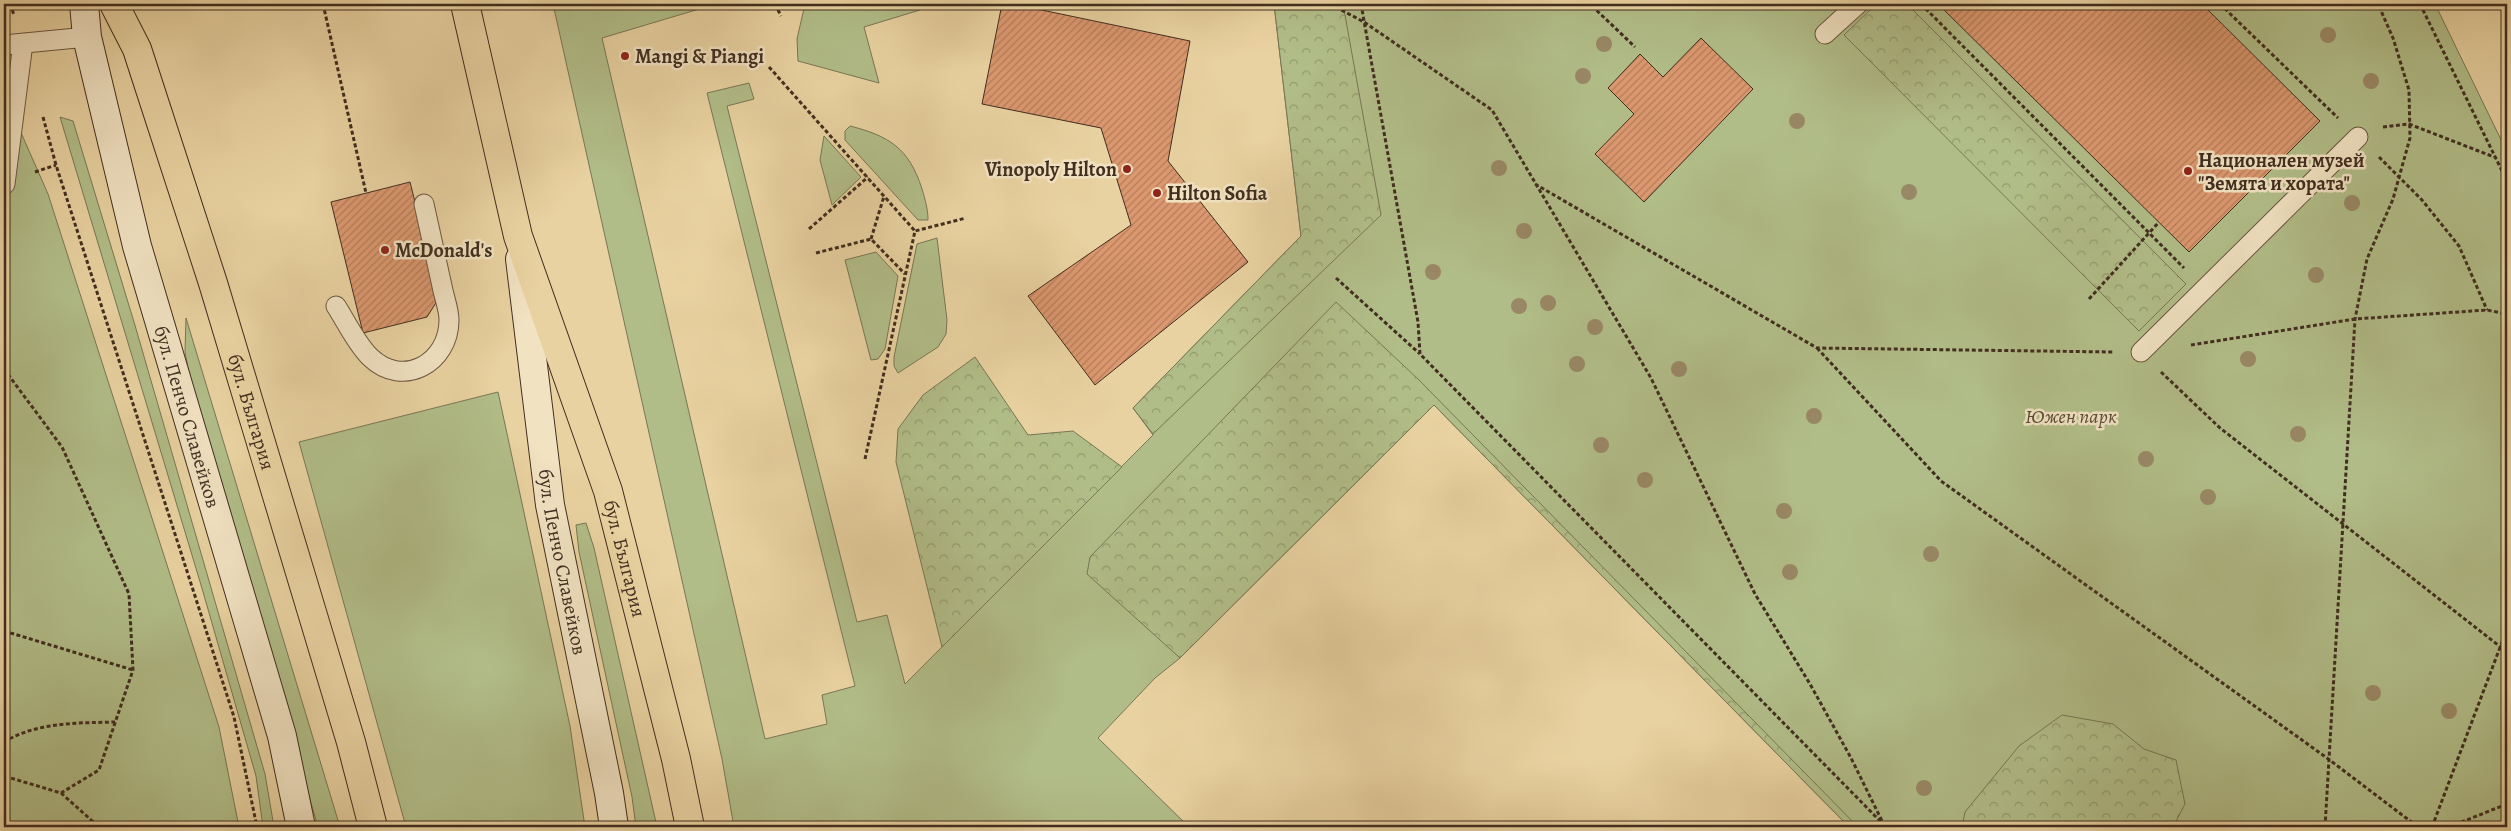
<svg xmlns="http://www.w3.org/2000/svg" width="2511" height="831" font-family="Alegreya,serif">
<defs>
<pattern id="forest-crowns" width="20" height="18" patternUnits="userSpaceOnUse" patternTransform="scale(1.25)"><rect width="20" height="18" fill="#b1bd88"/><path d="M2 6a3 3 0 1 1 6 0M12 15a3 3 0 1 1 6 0" fill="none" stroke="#929a6f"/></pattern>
<pattern id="building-hatch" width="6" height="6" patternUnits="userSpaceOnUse" patternTransform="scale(1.25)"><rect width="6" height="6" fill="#dc986f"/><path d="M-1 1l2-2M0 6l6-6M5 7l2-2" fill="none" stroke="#b47c5b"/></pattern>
</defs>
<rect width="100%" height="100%" fill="#e9d2a1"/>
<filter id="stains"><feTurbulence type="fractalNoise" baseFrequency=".004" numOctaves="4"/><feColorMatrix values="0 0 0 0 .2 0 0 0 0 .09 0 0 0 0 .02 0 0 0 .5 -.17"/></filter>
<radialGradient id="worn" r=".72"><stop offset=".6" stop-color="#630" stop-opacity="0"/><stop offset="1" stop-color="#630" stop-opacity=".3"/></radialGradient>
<path fill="#b1bd88" stroke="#797654" d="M553,4H716L602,38L765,739L827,724L822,695L855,686L707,93L749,83L754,99L727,106L857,622L887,615L905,684L1153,435L1133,408L1301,236L1274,4H2435L2507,152V827H1849L1434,405L1180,658L1155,678L1098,738L1189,827H734L722,759Z
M805,4H919L920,10L864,27L879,83L798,61L797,39Z
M4,94L48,194L219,727L239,827H4Z
M60,117L73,121L134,322L265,774L274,827H263L256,776L201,585Z
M850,126C889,136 909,148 922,189C925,199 928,209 928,220H918L845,140V131Z
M824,136L861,177L832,205L820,160Z
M937,238L947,320L946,334L938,347L898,373L894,366V357L917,244Z
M876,252L898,276L885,349L878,359L871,360L845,260Z
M186,318L340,827H318L193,394L185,352Z
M498,392L570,726L585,827H406L299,442Z
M586,523L594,548L657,827H636L632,797L579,552L576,525Z"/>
<path fill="url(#forest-crowns)" stroke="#797654" d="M1274,4H1343L1381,215L1153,434L1133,408L1301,236Z
M1876,4H1907L2186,284L2139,331L1844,35Z
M1336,302L1419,380L1858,827H1849L1434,405L1180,658L1087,574L1090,557Z
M975,357L1028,435L1073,431L1122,467L942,647L896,462L898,429L923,395Z
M2062,715L2113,724L2144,749L2176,760L2185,804L2173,827H1962L1965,812L2019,746Z"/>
<path fill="url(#building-hatch)" stroke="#412e1f" d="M1002,4H1013L1190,41L1168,161L1248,262L1095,385L1028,296L1131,225L1101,128L982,104Z
M1938,4H2202L2320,121L2189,252Z
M2498,4H2507V23Z
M1701,38L1753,89L1644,202L1595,154L1634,114L1608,88L1640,54L1663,77Z
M410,182L439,298L427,317L363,333L331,202Z"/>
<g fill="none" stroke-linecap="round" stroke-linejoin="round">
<defs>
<path id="service" d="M1825,34L1858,4
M4,45L87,37
M5,184L23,43
M336,306C347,323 356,343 370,357C403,389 449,363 449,320C449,309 444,297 442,286C436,259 430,231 424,204
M2141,352L2358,137"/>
<g id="secondary">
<path id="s1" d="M84,4L87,37L137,246L282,736L301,827"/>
<path id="s2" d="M520,259L550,505L609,793L614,827"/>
</g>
<g id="primary">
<path id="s3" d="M114,4L137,49L213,283L351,742L373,827"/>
<path id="s4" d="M465,4L518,236L608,491L676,759L690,827"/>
</g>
</defs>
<use href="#service" stroke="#6b5740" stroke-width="21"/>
<use href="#secondary" stroke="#412e1f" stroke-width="30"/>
<use href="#primary" stroke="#412e1f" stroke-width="30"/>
<path stroke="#412e1f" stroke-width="3" stroke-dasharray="4 2.5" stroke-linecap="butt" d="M10,4L14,15
M323,4L366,193
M775,4L781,16
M1330,4L1364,22L1492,110L1651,378L1755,594L1810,684L1851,758L1883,823
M1361,4L1418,322L1420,354L1886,827
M1921,4L2184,268
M2220,4L2338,118
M2420,4L2507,181
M1592,6L1635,47
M769,67L915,231
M43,117L56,165L234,717L257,827
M2383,127L2409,124L2494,157
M2379,157L2422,200L2459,246L2487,310
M35,172L56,165
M1535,184L1817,348L2113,352
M809,229L868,177
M871,239L884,196
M816,253L871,239L905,274
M1336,278L1420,354
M2089,299L2159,222
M2191,345L2355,319L2487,310L2507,314
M1817,348L1941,481L2327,758L2418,827
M4,369L62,447L129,594L133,670L99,770L61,793L4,776
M2161,372L2220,428L2507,652
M865,459L915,231L966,218
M4,631L133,670
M4,742C37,722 77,723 115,722
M61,793L99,827
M2325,827L2355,319L2367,259L2393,199L2410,138L2409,90L2393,38L2378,4
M2432,827L2507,629
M2449,827L2507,804"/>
<use href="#service" stroke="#f1e2c2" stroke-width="19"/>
<use href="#secondary" stroke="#f1e2c2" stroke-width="28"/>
<use href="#primary" stroke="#e9d2a1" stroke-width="28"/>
</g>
<g fill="#998865">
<circle cx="2328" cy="35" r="8"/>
<circle cx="1604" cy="44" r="8"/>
<circle cx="1583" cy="76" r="8"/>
<circle cx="2371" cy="81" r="8"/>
<circle cx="1797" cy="121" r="8"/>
<circle cx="1499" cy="168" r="8"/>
<circle cx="1909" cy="192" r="8"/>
<circle cx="2352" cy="203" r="8"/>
<circle cx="1524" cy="231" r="8"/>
<circle cx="1433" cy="272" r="8"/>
<circle cx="2316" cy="275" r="8"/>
<circle cx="1548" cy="303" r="8"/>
<circle cx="1519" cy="306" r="8"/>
<circle cx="1595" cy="327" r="8"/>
<circle cx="2248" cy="359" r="8"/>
<circle cx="1577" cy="364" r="8"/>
<circle cx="1679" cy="369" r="8"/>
<circle cx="1814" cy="416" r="8"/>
<circle cx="2298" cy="434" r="8"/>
<circle cx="1601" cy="445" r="8"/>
<circle cx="2146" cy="459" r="8"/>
<circle cx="1645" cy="480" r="8"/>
<circle cx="2208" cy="497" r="8"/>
<circle cx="1784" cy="511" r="8"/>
<circle cx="1931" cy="554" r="8"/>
<circle cx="1790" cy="572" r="8"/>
<circle cx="2373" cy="693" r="8"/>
<circle cx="2449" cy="711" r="8"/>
<circle cx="1924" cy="788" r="8"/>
</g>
<g fill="#8f2418" stroke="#f1e2c2" stroke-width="2">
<circle cx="625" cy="56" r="5"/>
<circle cx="1127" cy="169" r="5"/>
<circle cx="2188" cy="171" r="5"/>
<circle cx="1157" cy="193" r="5"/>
<circle cx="385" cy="250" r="5"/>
</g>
<g text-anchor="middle" stroke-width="5" stroke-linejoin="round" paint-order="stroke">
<g font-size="20" font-weight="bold" fill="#412e1f" stroke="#f1e2c2" text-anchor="start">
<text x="635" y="63">Mangi &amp; Piangi</text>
<text x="2198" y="167">Национален музей<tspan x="2198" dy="23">"Земята и хората"</tspan></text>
<text x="1117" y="176" text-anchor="end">Vinopoly Hilton</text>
<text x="1167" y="200">Hilton Sofia</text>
<text x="395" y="257">McDonald's</text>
</g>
<g font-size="20" fill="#412e1f" stroke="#f1e2c2">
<text dy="7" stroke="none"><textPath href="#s3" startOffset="431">бул. България</textPath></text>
<text dy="7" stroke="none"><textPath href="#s1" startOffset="426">бул. Пенчо Славейков</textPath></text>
<text dy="7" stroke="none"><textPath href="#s4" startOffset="578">бул. България</textPath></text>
<text dy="7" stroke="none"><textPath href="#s2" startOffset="306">бул. Пенчо Славейков</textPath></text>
</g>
<g font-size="20" font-style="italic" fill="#574b34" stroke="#f1e2c2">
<text x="2071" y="423">Южен парк</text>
</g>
</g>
<rect width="2511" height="831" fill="none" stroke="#e9d2a1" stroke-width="20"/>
<rect x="5" y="5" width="2501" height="821" fill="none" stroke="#412e1f" stroke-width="2.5"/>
<rect x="10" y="10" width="2491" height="811" fill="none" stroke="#412e1f"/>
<rect width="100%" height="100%" filter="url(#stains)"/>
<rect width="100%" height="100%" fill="url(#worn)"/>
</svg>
